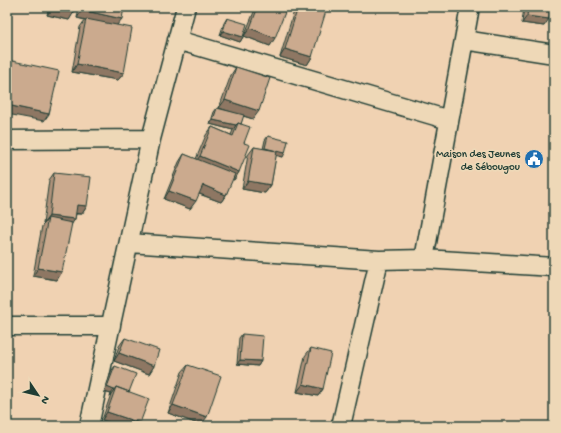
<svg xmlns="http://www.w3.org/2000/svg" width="561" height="433" font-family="'Gochi Hand',sans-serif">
<rect width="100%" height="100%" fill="#f0d2b2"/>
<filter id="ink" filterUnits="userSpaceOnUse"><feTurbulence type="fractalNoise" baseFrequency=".025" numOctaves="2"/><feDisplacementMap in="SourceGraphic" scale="8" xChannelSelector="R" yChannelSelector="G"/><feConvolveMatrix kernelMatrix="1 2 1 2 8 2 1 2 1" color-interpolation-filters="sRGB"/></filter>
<g filter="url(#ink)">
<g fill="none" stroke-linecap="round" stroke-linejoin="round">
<defs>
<path id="street" d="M177,40L449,120
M464,40L554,54
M7,140L151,139
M129,243L379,260L424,259L554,267
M424,259L470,7
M7,326H111
M89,426L151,139L186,7
M341,426L379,260"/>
</defs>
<use href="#street" stroke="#1f3d34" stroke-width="21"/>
<use href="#street" stroke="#eed8b7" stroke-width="18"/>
</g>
<path fill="#af927a" stroke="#1f3d34" d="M49,7H76L69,20L47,15Z
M79,7H124L117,25L124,73L118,80L72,72L80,27L85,20L77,18Z
M256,7H287L270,46L244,36Z
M296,7H312V57L307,65L280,57L294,11Z
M524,7H551L544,26L522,23Z
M227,18L243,37L240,42L220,35L224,23Z
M236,67L253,119L243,116L241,124L244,143L239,172L234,180L232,179L226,195L221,202L199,194L190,209L164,199L179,162L184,154L196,159L206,135L212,127L231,135L233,130L210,124L214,112L217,108L230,111L219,108L231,75Z
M268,136L283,157L276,155L271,185L265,193L242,189L248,155L254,147L263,149L265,140Z
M54,173L87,206L82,214H76L75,219L71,224L57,280L33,276L42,226L44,224H43L49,180Z
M242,334L261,361L258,366L237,364L239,338Z
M125,338L154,366L149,374L114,361L119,346Z
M311,348L323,389L318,396L297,392L305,356Z
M188,365L201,425L168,413L182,372Z
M115,366L129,392L140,423L138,426H120L102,420L111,394L104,392L112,370Z"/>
<path fill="#8e7763" stroke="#1f3d34" d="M53,7L74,12L69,20L47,15Z
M82,10L122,19L116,26L77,18Z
M527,16L549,19L544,26L522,23Z
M250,28L275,38L270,46L244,36Z
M223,31L243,37L240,42L220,35Z
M285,49L312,57L307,65L280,57Z
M77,64L124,73L118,80L72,72Z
M225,100L259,111L253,119L219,108Z
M7,105L49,114L44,121L7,114Z
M213,120L236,125L233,130L210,124Z
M265,148L285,153L283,157L262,152Z
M200,156L239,172L234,180L194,164Z
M248,181L271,185L265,193L242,189Z
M203,185L226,195L221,202L197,193Z
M169,191L196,201L190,209L164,199Z
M77,205L87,206L82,214L71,213Z
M49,216L75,219L70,227L48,218L44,224H43Z
M38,268L62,272L57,280L33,276Z
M119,353L154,366L149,374L114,361Z
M240,360L261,361L258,366L237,364Z
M303,384L323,389L318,396L297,392Z
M107,387L114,390L111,394L104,392Z
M173,405L207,417L201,425L168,413Z
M107,412L140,423L138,426H120L102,420Z"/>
<path fill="#cbaa8e" stroke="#1f3d34" d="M54,7H76L74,12Z
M83,7H124L122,19L82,10Z
M258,7H287L275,38L250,28Z
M298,7H312L326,11L312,57L285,49Z
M528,7H551L549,19L527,16Z
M227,18L247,24L243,37L223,31Z
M86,19L132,28L124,73L77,64Z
M8,60L59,71L49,114L7,105V63Z
M236,67L270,78L259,111L225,100Z
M217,108L244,115L241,124L238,123L236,125L213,120Z
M238,123L250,127L244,143L250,145L239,172L200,156L212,127L233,136Z
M268,136L288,141L285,153L265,148Z
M254,147L277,151L271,185L248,181Z
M184,154L235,174L226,195L203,185L196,201L169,191Z
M54,173L91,177L87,206L77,205L75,219L49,216Z
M48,218L72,223L62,272L38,268Z
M242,334L263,336L261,361L240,360Z
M125,338L159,350L154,366L119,353Z
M311,348L331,353L323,389L303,384Z
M188,365L221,376L207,417L173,405Z
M115,366L136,374L129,392L116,387L114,390L107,387Z
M116,387L149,399L140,423L107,412Z"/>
</g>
<defs>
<symbol id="civic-disc" viewBox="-11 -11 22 22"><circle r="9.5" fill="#1f6fb2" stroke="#eed8b7"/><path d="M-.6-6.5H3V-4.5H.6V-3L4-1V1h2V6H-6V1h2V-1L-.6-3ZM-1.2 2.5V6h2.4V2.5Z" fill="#fff"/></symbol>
</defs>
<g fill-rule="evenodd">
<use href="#civic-disc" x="523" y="148" width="22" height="22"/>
</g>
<g text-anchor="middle" stroke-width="3.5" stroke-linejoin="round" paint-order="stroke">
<g font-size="11" fill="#1f3d34" stroke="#eed8b7" text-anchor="end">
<text x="520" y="157">Maison des Jeunes<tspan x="520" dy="13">de Sébougou</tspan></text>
</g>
</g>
<rect width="561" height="433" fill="none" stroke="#eed8b7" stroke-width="24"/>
<rect x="12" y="12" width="537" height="409" fill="none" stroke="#1f3d34" stroke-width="1.5" filter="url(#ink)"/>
<g transform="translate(38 395) rotate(125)" stroke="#eed8b7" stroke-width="3" paint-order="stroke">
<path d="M0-3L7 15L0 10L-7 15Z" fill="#1f3d34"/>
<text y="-6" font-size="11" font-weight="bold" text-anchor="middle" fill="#1f3d34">N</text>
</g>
</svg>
